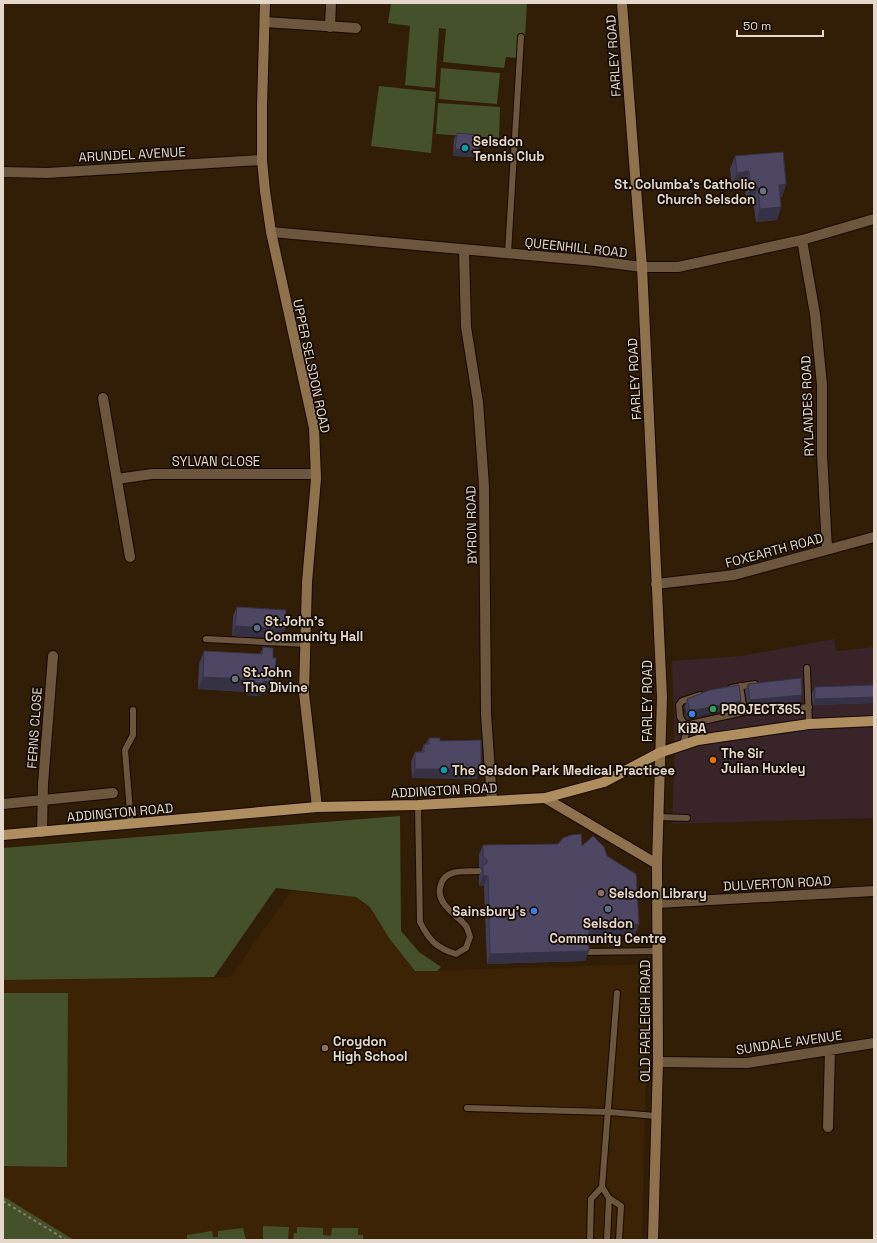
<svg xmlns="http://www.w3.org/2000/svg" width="877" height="1243" font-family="'Space Grotesk',sans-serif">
<rect width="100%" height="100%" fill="#321e07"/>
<path fill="#382429" d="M834,639L837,651L874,647V818L672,824L675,749L672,661L741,656Z"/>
<path fill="#3c2305" d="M291,891L356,897L370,907L389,938L415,971L648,964L642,1240H74L3,1196V980L230,977Z"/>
<path fill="#44512b" d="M391,3H527L525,37H521L520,58L506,57L504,68L443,62L446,29L439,28L435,88L405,85L410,26L388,23Z
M441,68L500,73L497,104L439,99Z
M379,86L436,92L431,153L371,146Z
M438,103L500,107L499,138L436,134Z
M400,816L401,931L419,952L441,967L437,971H415L389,938L370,907L356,897L276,888L214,977L3,980V848Z
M3,993H68L67,1167L3,1166Z
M3,1196L74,1240H3Z
M263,1226L289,1227L288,1240H263Z
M297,1227L323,1228V1235L331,1236L332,1228H358V1235H363V1240H293L294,1233H297Z
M243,1228L246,1240H187V1235L212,1231L213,1237H218V1231Z"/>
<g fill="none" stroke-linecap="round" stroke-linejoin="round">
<defs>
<path id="lane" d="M508,253L521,37
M206,639L305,644
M807,668L809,724
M740,686L744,712
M731,688L755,684
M700,695L682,701L679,705L680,717L685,725L744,712L809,707
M683,744L688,726
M418,805L420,922C429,940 436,948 456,954L466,948L470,937C469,934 468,929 466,926C455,913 434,903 441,884C446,868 466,872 479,871
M658,817L687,818
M131,824L125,750L133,735V710
M585,952L658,951
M467,1108L609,1112L656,1116
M609,1198L621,1206L619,1240
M590,1240L591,1199L602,1187
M607,1240L609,1198L602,1187L617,993"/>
<path id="street" d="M265,22L356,28
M330,27L331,3
M3,172L47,173L262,160
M271,232L595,261L642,267H678L802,240L874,219
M802,240L815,314L822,385V454L827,549
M464,250L466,327L478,402L484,486L486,714L492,800
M103,398L130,557
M117,479L152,474H316
M656,584L734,575L874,537
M3,804L113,793
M42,832L43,784L53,656
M658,903L874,891
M658,1062L747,1063L874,1043
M828,1127L830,1050"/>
<path id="secondary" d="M265,3L262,106V160L265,191L271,232L314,428L316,479L307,582L304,693L317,807
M622,3L642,267L662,697L657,864L658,1062L653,1240
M545,798L657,864"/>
<path id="primary" d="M3,835L317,807L418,805L545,798L604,782L659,753L698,740L809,724L874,721"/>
</defs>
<use href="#lane" stroke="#190700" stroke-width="8"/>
<use href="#street" stroke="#190700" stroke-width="12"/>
<use href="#secondary" stroke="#190700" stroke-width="12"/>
<use href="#primary" stroke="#190700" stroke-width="12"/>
<path stroke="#8b7a68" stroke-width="2" stroke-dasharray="3 3" stroke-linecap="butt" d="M3,1201L66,1240"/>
<use href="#lane" stroke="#6d563e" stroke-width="6"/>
<use href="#street" stroke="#6d563e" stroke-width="10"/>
<use href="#secondary" stroke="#8e724e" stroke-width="10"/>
<use href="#primary" stroke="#ae8e5e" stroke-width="10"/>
</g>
<path fill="#423d56" d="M457,133L476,157L453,156L454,139Z
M735,156L786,184L782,197H780L781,207L777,220L756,222L753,199L746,200L745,184L732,185L730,169Z
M237,607L281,638L232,636L233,616Z
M263,647L271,687H269L266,694H259L258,696L246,695V692L198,689L199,664L204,651L260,654Z
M748,684L802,695L800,701L748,707L745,690Z
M874,685V703L813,705L812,694L815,687Z
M687,699L741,701L739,707L687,718L685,706Z
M429,738L440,741L477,779L412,778L411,762L415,752H421L424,744H426Z
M483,845L582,846L607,856L639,924L635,934L589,936L586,945L585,961L487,964L484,886H479V876L482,869L479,867V855Z"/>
<path fill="#363246" d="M455,149L479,151L476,157L453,156Z
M749,171L745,184L732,185L737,173Z
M786,184L782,197L774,198L779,185Z
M751,187H758L753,199L746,200Z
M781,207L777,220L756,222L760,209Z
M235,626L285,629L281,638L232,636Z
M271,674H275L271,687H269L266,694H259L258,696L246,695L250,683L263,681Z
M203,677L250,679L246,692L198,689Z
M802,695L800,701L748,707L750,700Z
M874,697V703L813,705L815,699Z
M741,701L739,707L687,718L690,711Z
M415,769H481L477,779L412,778Z
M483,876H488L484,886H479Z
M639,924L635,934L585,936L589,926Z
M589,937L585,948L589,951L585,961L487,964L490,954Z"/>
<path fill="#4d4764" stroke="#363246" d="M457,133L480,135L479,151L455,149Z
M783,152L786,184L779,185L781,207L760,209L758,187H751L749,171L737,173L735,156Z
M237,607L286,610L285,629L235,626Z
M263,647L273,648V658H276L275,674H271V682L263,681V683H250V679L203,677L204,651L262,654Z
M801,678L802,695L750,700L748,684Z
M739,685L741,701L690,711L687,699L710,690Z
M874,685V697L815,699V687Z
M429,738H440V741L481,740V769H415V752H424V744H429Z
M581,834L582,846L593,836L604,847L607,856L636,874L639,924L589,926V937L584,941L585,944L589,946V951L490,954L488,876H483V865L487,863V860L483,856V845L558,844L563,838L571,835Z"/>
<g fill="#0f9aa8" stroke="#130b03" stroke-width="1.5">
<circle cx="465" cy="148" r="4"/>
<circle cx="444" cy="770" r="4"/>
</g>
<g fill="#6b7280" stroke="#130b03" stroke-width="1.5">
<circle cx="763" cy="191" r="4"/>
<circle cx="235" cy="679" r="4"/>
</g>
<g fill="#5c6f8a" stroke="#130b03" stroke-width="1.5">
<circle cx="257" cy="628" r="4"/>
<circle cx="608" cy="909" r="4"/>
</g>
<circle fill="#2e9e5b" stroke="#130b03" stroke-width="1.5" cx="713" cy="709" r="4"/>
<g fill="#3f7fe0" stroke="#130b03" stroke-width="1.5">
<circle cx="692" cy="714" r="4"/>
<circle cx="534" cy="911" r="4"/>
</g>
<circle fill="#e8710a" stroke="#130b03" stroke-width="1.5" cx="713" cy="760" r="4"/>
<g fill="#8d6e63" stroke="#130b03" stroke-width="1.5">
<circle cx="601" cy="893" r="4"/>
<circle cx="325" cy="1048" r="4"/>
</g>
<g text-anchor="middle" stroke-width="3.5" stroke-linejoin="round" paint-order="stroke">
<g font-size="13" fill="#e5d7ca" stroke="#130b03">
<text transform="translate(613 56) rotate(-94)" y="5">FARLEY ROAD</text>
<text transform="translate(132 154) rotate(-3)" y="5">ARUNDEL AVENUE</text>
<text transform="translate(576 247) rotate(6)" y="5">QUEENHILL ROAD</text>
<text transform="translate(312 366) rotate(78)" y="5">UPPER SELSDON ROAD</text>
<text transform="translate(634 379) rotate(-93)" y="5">FARLEY ROAD</text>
<text transform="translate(807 406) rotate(-92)" y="5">RYLANDES ROAD</text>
<text x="216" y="466">SYLVAN CLOSE</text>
<text transform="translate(471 525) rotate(-91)" y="5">BYRON ROAD</text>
<text transform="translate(774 550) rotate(-15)" y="5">FOXEARTH ROAD</text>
<text transform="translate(647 701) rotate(-90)" y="5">FARLEY ROAD</text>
<text transform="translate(34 728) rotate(-86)" y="5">FERNS CLOSE</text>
<text transform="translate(444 790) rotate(-3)" y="5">ADDINGTON ROAD</text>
<text transform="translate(120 812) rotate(-5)" y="5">ADDINGTON ROAD</text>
<text transform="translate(777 883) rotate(-3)" y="5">DULVERTON ROAD</text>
<text transform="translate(645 1021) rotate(-90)" y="5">OLD FARLEIGH ROAD</text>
<text transform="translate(789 1042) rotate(-8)" y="5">SUNDALE AVENUE</text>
</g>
<g font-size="13" font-weight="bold" fill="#e5d7ca" stroke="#130b03" text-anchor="start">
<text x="473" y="146">Selsdon<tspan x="473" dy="15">Tennis Club</tspan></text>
<text x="755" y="189" text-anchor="end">St. Columba's Catholic<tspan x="755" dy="15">Church Selsdon</tspan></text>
<text x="265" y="626">St.John's<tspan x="265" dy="15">Community Hall</tspan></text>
<text x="243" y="677">St.John<tspan x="243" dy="15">The Divine</tspan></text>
<text x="721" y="714">PROJECT365.</text>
<text x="692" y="733" text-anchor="middle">KiBA</text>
<text x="721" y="758">The Sir<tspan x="721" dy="15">Julian Huxley</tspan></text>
<text x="452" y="775">The Selsdon Park Medical Practicee</text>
<text x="609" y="898">Selsdon Library</text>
<text x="526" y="916" text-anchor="end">Sainsbury's</text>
<text x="608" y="928" text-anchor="middle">Selsdon<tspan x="608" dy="15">Community Centre</tspan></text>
<text x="333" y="1046">Croydon<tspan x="333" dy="15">High School</tspan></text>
</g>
</g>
<rect width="877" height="1243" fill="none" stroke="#e5d7ca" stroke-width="8"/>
<path d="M737 30v6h86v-6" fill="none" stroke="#e5d7ca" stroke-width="2"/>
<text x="743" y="30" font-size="12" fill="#e5d7ca" stroke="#130b03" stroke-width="3" paint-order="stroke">50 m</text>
</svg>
